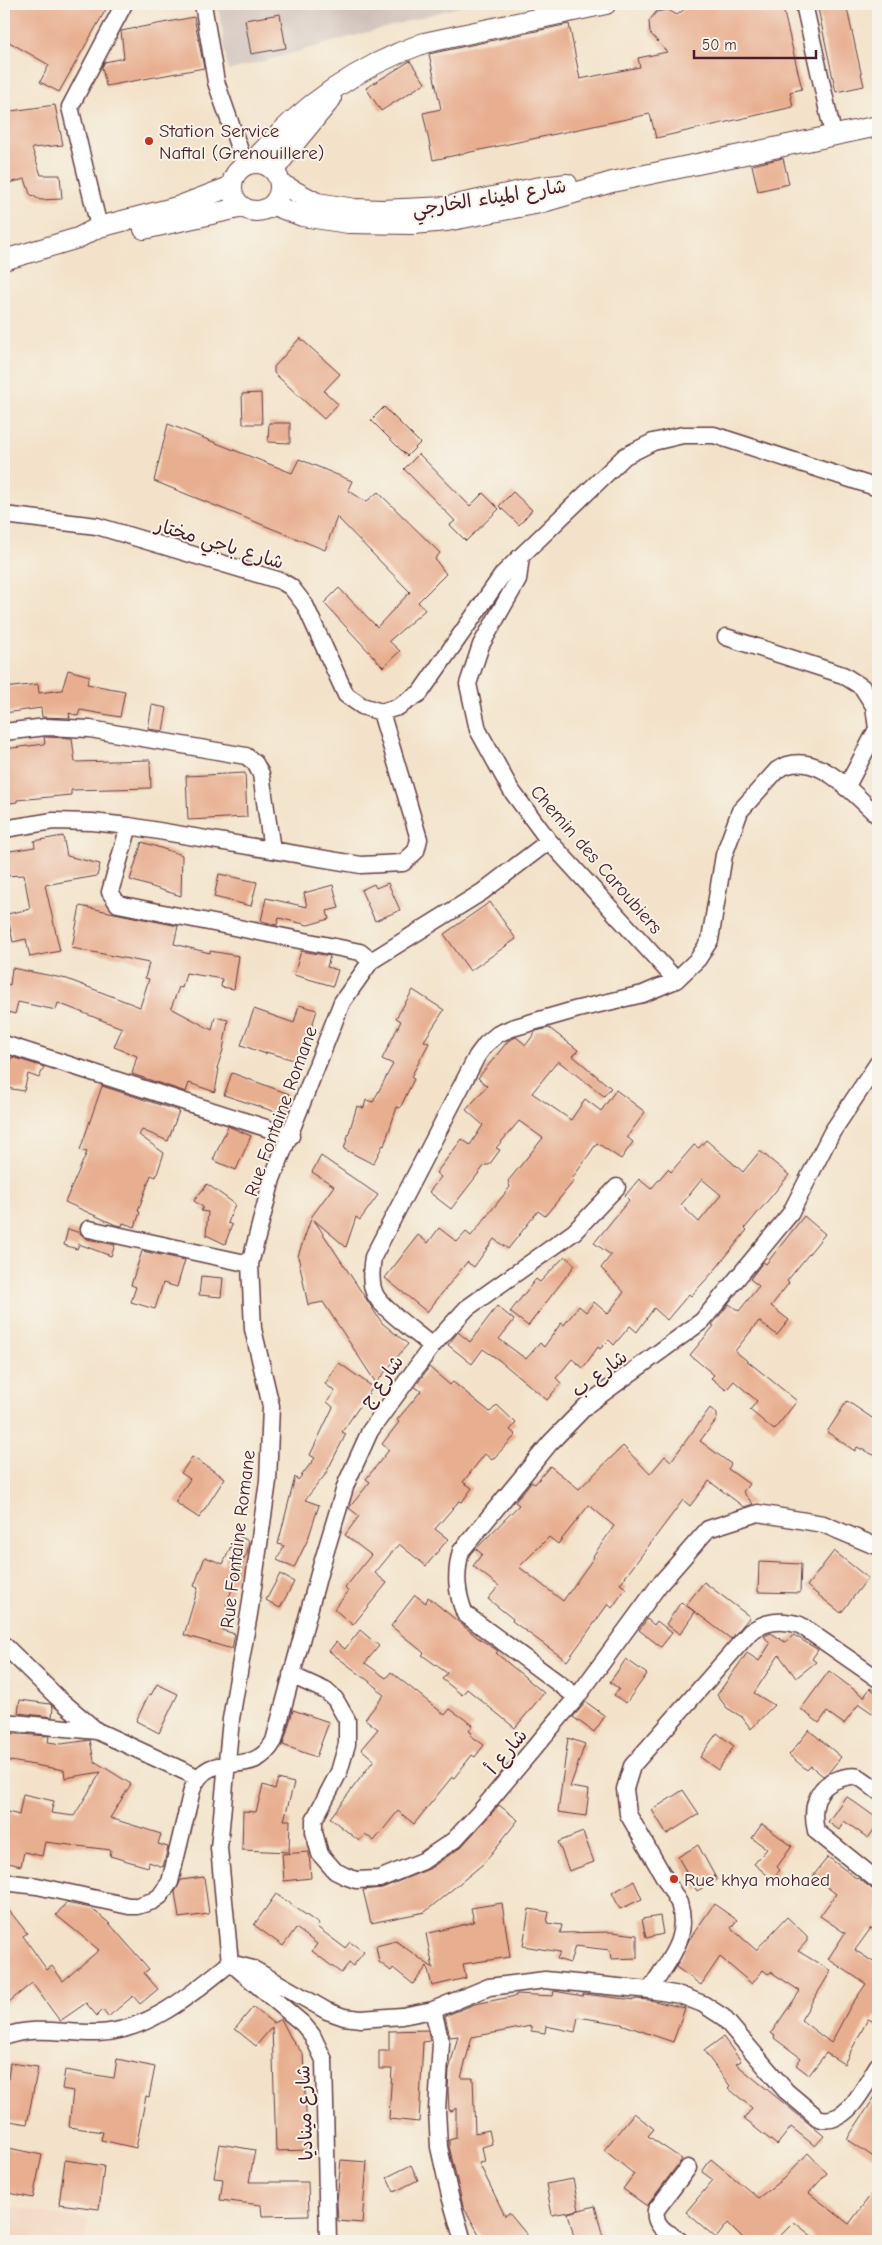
<svg xmlns="http://www.w3.org/2000/svg" width="882" height="2245" font-family="'Comic Neue','Playpen Sans Arabic',sans-serif">
<rect width="100%" height="100%" fill="#f7f3e8"/>
<filter id="ink" filterUnits="userSpaceOnUse"><feTurbulence type="fractalNoise" baseFrequency=".02" numOctaves="2"/><feDisplacementMap in="SourceGraphic" scale="10" xChannelSelector="R" yChannelSelector="G"/><feConvolveMatrix kernelMatrix="1 2 1 2 8 2 1 2 1" color-interpolation-filters="sRGB"/></filter>
<filter id="wash" filterUnits="userSpaceOnUse"><feTurbulence type="fractalNoise" baseFrequency=".0096" numOctaves="4" result="noise"/><feDisplacementMap in="SourceGraphic" scale="20" xChannelSelector="R" yChannelSelector="G"/><feGaussianBlur stdDeviation="1.12" result="paint"/><feColorMatrix in="noise" values="0 0 0 0 0 0 0 0 0 0 0 0 0 0 0 0 0 1.4 0 .05"/><feComposite in="paint" operator="in"/></filter>
<g filter="url(#wash)">
<rect width="100%" height="100%" fill="#f3e2c9"/>
<path fill="#f2d4be" d="M4,2206L89,2220L84,2241H4Z"/>
<path fill="#cfc0ba" d="M218,4H469L228,71Z"/>
<g id="blocks">
<path fill="#e8ae90" fill-rule="evenodd" d="M4,4H109L59,92L40,82L49,65L4,39Z
M691,4H782L802,89L790,92L793,107L656,138L650,114L433,160L423,113L441,109L429,54L569,24L580,79L640,67L638,58L667,52L650,33L649,21L656,12L668,10L677,15Z
M817,4H846L864,86L836,92Z
M280,14L286,48L251,54L245,20Z
M194,17L204,68L106,86L102,67L105,62L124,58L121,31Z
M410,61L425,83L381,111L366,88Z
M55,105L63,145L32,148L41,175H60L62,199L40,200L30,194L25,179L4,184V112Z
M783,158L789,184L758,191L752,165Z
M300,338L340,374L324,391L338,404L324,419L274,373V367Z
M261,393L262,424H243L242,394Z
M384,407L420,443L407,456L371,420Z
M269,423H290V443L268,442Z
M168,424L292,473L299,459L352,481L348,490L366,502L378,492L440,553L435,559L446,574L418,602L425,610L389,641L400,651L383,667L324,603L339,588L377,627L410,592L337,517L325,550L154,481Z
M419,454L470,506L483,493L499,509L466,541L450,525L455,521L404,469Z
M513,492L532,510L519,525L499,506Z
M68,670L90,676L87,684L125,691L120,717L80,710L78,716L69,713L70,718L42,717L41,708L4,713V688L38,684L39,693L62,690Z
M152,705L167,708L163,731L148,729Z
M44,737L72,738L75,762L150,760L151,788L71,790V795L17,800V802L4,804V749L45,744Z
M245,773L247,817L188,820L186,776Z
M63,836L67,856L100,864L97,876L45,885L60,951L30,957L26,939L13,942L7,914L30,909L24,875L4,876V852L35,847L34,841Z
M142,842L182,855L181,896L130,880Z
M219,874L257,882L251,906L214,897Z
M388,883L400,910L375,921L361,890L374,884L376,888Z
M333,885L339,908L327,911L329,919L308,925L279,918L277,925L261,921L266,898L307,907L304,893Z
M490,902L516,939L470,971L444,934Z
M80,906L178,926L174,944L210,953V951L239,956L234,989L221,987L222,979L186,973L182,988L179,987L171,1008L212,1030L215,1017L228,1020L223,1050L217,1068L219,1069L215,1092L189,1083L186,1092L132,1074L137,1056L114,1047L122,1028L58,1003L56,1010L18,1002L15,1014L4,1011V983L10,985L12,968L67,979L140,1007L149,979L145,978L149,963L72,948Z
M301,951L330,956L327,967L338,970L333,986L294,975Z
M413,990L444,1010L424,1041L429,1043L411,1077L414,1079L400,1108L397,1107L384,1146L383,1145L373,1164L344,1149L357,1106L364,1108L366,1100L373,1102L393,1064L382,1059L401,1021L396,1018Z
M299,1005L317,1010L301,1062L266,1052V1054L241,1045L254,1009L294,1023Z
M549,1028L578,1050L573,1056L611,1088L604,1096L558,1061L532,1093L571,1120L585,1099L601,1111L616,1090L645,1112L627,1137L633,1142L621,1159L597,1143L572,1179L574,1181L545,1216L538,1211L508,1249L494,1239L474,1267L467,1262L427,1312L385,1278L418,1235L428,1243L439,1228L457,1242L466,1232L471,1236L510,1187L508,1181L543,1138L519,1121L496,1148L500,1150L489,1165H485L451,1209L429,1192L441,1177L436,1173L462,1139L470,1145L483,1125L466,1110L487,1086L478,1078L508,1041L516,1037L526,1045L536,1031Z
M12,1057L44,1067L39,1078L28,1074L24,1091L6,1088Z
M232,1073L289,1094L282,1114L224,1095Z
M102,1086L179,1111L168,1141L142,1130L139,1135L164,1153L156,1177L151,1175L138,1211L140,1212L135,1227L123,1223L122,1226L116,1225L65,1202L87,1152L80,1150Z
M228,1126L251,1136L236,1170L213,1160Z
M706,1140L743,1172L760,1151L789,1175L745,1228L747,1230L714,1271L691,1296L689,1294L667,1320L654,1308L637,1332L630,1326L614,1345L609,1340L600,1349L598,1347L583,1368L572,1359L556,1378L561,1383L547,1400L499,1360L483,1349L472,1364L448,1345L458,1332L470,1342L497,1306L514,1320L499,1339L526,1359L540,1343L544,1347L561,1323L564,1325L579,1306L586,1312L594,1302L608,1314L624,1292L601,1268L611,1255L594,1243L629,1200L625,1196L639,1179L651,1189L668,1169L671,1172L694,1145L699,1148ZM702,1179L721,1195L699,1222L681,1205Z
M321,1156L378,1195L360,1220L356,1217L346,1247L314,1220L382,1323L408,1344L376,1383L323,1302L308,1305L298,1256L312,1216L334,1186L312,1172Z
M207,1184L235,1204L228,1223L232,1225L225,1244L206,1235L208,1212L201,1211L203,1207L194,1201Z
M804,1216L825,1234L787,1281L789,1283L771,1306L789,1320L777,1335L759,1321L735,1351L797,1401L774,1430L750,1410L757,1401L734,1381L726,1390L711,1378L714,1375L690,1355L714,1326L712,1325L729,1304L739,1311L759,1286L750,1279L763,1262L766,1264Z
M68,1229L80,1233L87,1239L115,1245L111,1256L79,1244L77,1249L64,1245Z
M142,1251L185,1260L177,1287L163,1283L155,1309L131,1302L136,1287L131,1285Z
M565,1256L575,1265L528,1326L510,1312L536,1279L540,1282Z
M201,1276L223,1278L221,1297L199,1295Z
M339,1363L373,1387L342,1432L346,1434L325,1475L305,1500L319,1505L308,1539L294,1568L277,1560L284,1546L278,1544L295,1477L298,1480L315,1458L310,1455L333,1407L327,1402L335,1391L325,1384Z
M429,1367L450,1385L453,1382L490,1412L497,1405L516,1423L510,1430L516,1435L492,1460L485,1454L463,1482L472,1488L462,1502L459,1501L435,1529L448,1539L426,1566L399,1544L375,1573L387,1583L353,1625L334,1609L348,1592L345,1588L371,1555L345,1535L359,1516L349,1508L370,1482L366,1479L389,1450L382,1444L399,1422L397,1420L421,1391L415,1387Z
M847,1401L878,1422V1457L857,1447L855,1451L827,1432Z
M710,1408L717,1414V1419L700,1441L731,1464L728,1469L749,1484L743,1492L753,1504L744,1507L709,1481L690,1506L683,1500L620,1584L626,1588L612,1608L608,1604L567,1661L512,1621L513,1619L488,1599L499,1586L473,1566L482,1554L476,1549L519,1505L515,1502L531,1482L535,1484L550,1466L579,1489L623,1446L650,1474L665,1456L671,1461ZM589,1505L614,1526L593,1556L594,1557L563,1601L519,1567L549,1537L558,1544Z
M192,1457L225,1478L199,1518L175,1502L190,1479L181,1473Z
M236,1535L249,1541L247,1554L244,1558L226,1605L229,1606L222,1630L235,1634L232,1649L184,1635L198,1588L194,1586L205,1557L223,1564Z
M834,1551L868,1578L841,1613L807,1586Z
M759,1562L801,1564L800,1593L758,1592Z
M280,1574L294,1582L280,1608L266,1600Z
M704,1582L750,1617L731,1639L686,1605Z
M415,1595L426,1603L428,1597L477,1637L498,1651L496,1653L544,1693L515,1728L467,1689L462,1695L442,1679L447,1673L422,1655L424,1653L391,1626Z
M681,1602L695,1612L680,1634L666,1624Z
M647,1619L654,1625L657,1621L672,1633L661,1647L639,1630Z
M360,1630L379,1646L365,1663L386,1678L391,1672L445,1715L450,1709L473,1725L469,1731L472,1733L470,1735L484,1745L475,1757L472,1755L454,1778L452,1777L414,1824L398,1811L374,1841L365,1834L359,1841L330,1818L374,1760L361,1749L378,1729L365,1719L384,1695L377,1690L378,1688L329,1651L336,1642L345,1649Z
M771,1633L785,1642L794,1635L818,1650L812,1659L816,1662L796,1678L779,1655L754,1693L774,1705L751,1729L742,1717L727,1708L717,1695L747,1653L759,1661L770,1644L764,1636Z
M626,1659L647,1674L626,1703L614,1695L619,1689L610,1682Z
M829,1671L864,1697L870,1688L878,1694V1717L859,1704L844,1724L827,1712L819,1723L801,1709Z
M157,1684L178,1694L159,1733L136,1721L149,1694L151,1695Z
M20,1700L50,1704L53,1707L52,1717L18,1713Z
M586,1702L605,1716L594,1732L573,1717Z
M293,1710L329,1722L316,1757L283,1745Z
M809,1730L841,1757L829,1772L823,1776L811,1766L807,1770L789,1755Z
M4,1733L49,1736L48,1742L62,1744L90,1740L94,1761L131,1784L110,1818L161,1834L158,1844L168,1847L163,1867L149,1862L148,1867L110,1856L111,1850L45,1842L42,1856L24,1852L21,1866L4,1862V1811L19,1815L23,1794L54,1801L51,1813L74,1816L101,1772L65,1778L64,1770L4,1760Z
M717,1733L734,1746L718,1770L700,1757Z
M568,1738L585,1744L570,1787L589,1790L586,1816L558,1812Z
M278,1779L294,1783L284,1820H290L289,1852L242,1850L243,1811L256,1812L263,1785L275,1789Z
M683,1790L699,1814L667,1834L652,1810Z
M846,1796L878,1819V1824L868,1838L844,1821L839,1830L828,1822Z
M499,1805L518,1820L483,1864L425,1912L371,1923L363,1890L382,1888L429,1869L461,1847Z
M762,1824L792,1846L777,1867L780,1870L772,1879L754,1864L767,1849L752,1838Z
M583,1832L594,1862L569,1871L558,1842Z
M698,1845L717,1880L697,1891L678,1857Z
M309,1852L311,1878L284,1881L282,1854Z
M828,1857L857,1879L858,1878L872,1889L878,1891V1933L871,1928L855,1950L878,1965V2012L872,2021L868,2019L844,2064L826,2053L809,2075L796,2065L801,2058L774,2038L775,2036L771,2033L800,1991L771,1972L768,1974L763,1970L752,1984L720,1957L701,1985L676,1967L689,1940L714,1904L737,1920L731,1928L756,1950L787,1917L807,1936V1941L798,1951L831,1971L801,2020L831,2043L850,2007L866,1984L828,1959L845,1933L820,1916L836,1894L813,1876Z
M204,1877L209,1914L179,1918L175,1892L181,1880Z
M634,1881L642,1899L620,1909L612,1893Z
M276,1894L319,1924L317,1927L345,1948L350,1942L364,1952L353,1966L349,1963L341,1973L312,1951L317,1944L296,1928L283,1946L254,1925Z
M66,1903L91,1908L109,1923L149,1969L144,1973L158,1989L140,2004L133,1996L108,2017L103,2010L97,2016L86,2003L60,2021L32,1983L4,2006V1904L27,1933L23,1936L47,1970L52,1966L63,1981L99,1950L56,1915Z
M502,1903L510,1957L463,1964L466,1978L432,1986L427,1966L413,1984L393,1968L391,1971L379,1962L376,1946L396,1941L433,1968L426,1934L474,1922L471,1908Z
M529,1909L549,1912L547,1923L562,1925L560,1933L612,1932L637,1935V1958L611,1959L610,1950L575,1946L570,1963L557,1959L560,1952L523,1946Z
M660,1916L663,1934L646,1938L642,1919Z
M554,1991L583,1996V1994L635,2000V1999L649,2000L685,2008L673,2042L621,2024L578,2017L575,2032L546,2026L545,2033L531,2031V2026L472,2037L461,2078H473L475,2133L489,2130L492,2144L482,2147L485,2162L479,2163L505,2216L509,2213L532,2241H483L463,2206L449,2146V2140L456,2138V2108L452,2111L449,2110L448,2090L449,2070L458,2036L450,2037L445,2016L475,2004L516,1996V1994L553,1996Z
M253,2007L273,2023L281,2019L291,2038L303,2054L308,2150L276,2151L272,2027L256,2046L235,2029Z
M428,2030L430,2041L423,2042L419,2122L389,2119L392,2069H379V2051H389V2031Z
M723,2037L741,2061L736,2064L824,2136L815,2146L791,2127L777,2145L744,2119L752,2108L728,2088L730,2086L704,2051Z
M117,2059L155,2067L149,2097L146,2096L136,2148L101,2140L103,2132L69,2127L73,2091L62,2089L65,2070L114,2078Z
M10,2063L38,2067L27,2124L4,2120V2087L5,2079H8Z
M878,2092V2160L847,2139Z
M634,2113L654,2129L648,2136L682,2159L647,2206L623,2189L634,2174L604,2150Z
M220,2144L255,2150L249,2182H308L309,2215L262,2216L261,2205L220,2200L223,2179L214,2178Z
M4,2147L42,2155L33,2198L4,2192Z
M808,2153L827,2173L809,2193L849,2224L878,2185V2241H818L794,2222L775,2241H746L728,2223L716,2238L686,2212L713,2180L702,2172L711,2159L758,2198L783,2179Z
M65,2160L104,2166L99,2209L59,2204Z
M341,2160L367,2162L362,2223L338,2221L337,2201Z
M411,2165L418,2180L394,2192L387,2177Z
M573,2179L579,2210L552,2215L546,2184Z
M595,2206L604,2241H575L568,2213Z"/>
</g>
</g>
<g filter="url(#ink)">
<use href="#blocks" fill-opacity="0" stroke="#633c43" stroke-width="1"/>
<g fill="none" stroke-linecap="round" stroke-linejoin="round">
<defs>
<path id="minor" d="M203,4L216,82L245,165
M804,4L833,134
M99,227L70,107L124,4
M4,515L97,526L281,581L291,587L305,605L346,695L362,706L381,712L398,707L420,693L503,574L521,556
M726,637L843,675L862,687L874,706L877,729L846,788
M4,732L46,727L90,729L246,756L255,763L261,774L272,850
M129,826L110,892L118,904L360,952L371,961
M4,829L53,821L92,822L129,826L361,865L403,863L416,851L419,839L381,712
M676,980L549,841L511,790L478,730L468,684L481,645L518,580L521,556L625,456L653,442L683,435H714L878,488
M4,1044L291,1136
M89,1229L250,1264
M432,1346C418,1334 388,1313 378,1299C369,1288 371,1270 373,1257L477,1056L486,1044L498,1034L512,1028L578,1009L643,994L676,980L698,959L710,940L724,855L740,811L777,770C815,746 852,793 878,816
M4,1645L57,1697L97,1731L197,1777
M291,1675L326,1691L335,1699L347,1720V1744L339,1772L314,1820V1832L320,1854L335,1871L345,1876L356,1880L379,1879L423,1861L454,1840L479,1813L577,1697L659,1585L708,1529L758,1513L823,1524L873,1545
M577,1697L465,1614C456,1592 455,1574 461,1551L550,1443L588,1404L702,1321L790,1214L832,1132L878,1063
M4,1722L97,1731
M878,1791C872,1787 865,1780 858,1777C853,1775 845,1777 839,1779C815,1786 811,1810 816,1831L878,1881
M4,1882L37,1886L129,1906H137L153,1901L160,1896L170,1882L192,1790C210,1744 251,1783 274,1741L320,1570L346,1484L370,1431L432,1346L467,1308L574,1232L617,1187
M230,1963L219,1848L231,1719L250,1608L268,1481L271,1406L253,1329L250,1264L272,1179L342,1002L371,961L482,892L549,841
M230,1963L253,1969L327,2011L344,2017L361,2019L402,2016L433,2010L489,1987L545,1980L650,1990L680,1995L703,2004L723,2017L786,2091L818,2118C847,2128 865,2085 878,2065
M238,1969L303,2024L312,2035L324,2060L328,2241
M650,1990C668,1960 690,1939 679,1903L628,1814L625,1789L632,1766L750,1632C766,1621 781,1619 800,1625L878,1679
M433,2010L441,2043L437,2110L439,2147L450,2196L463,2241
M4,2037C34,2025 66,2034 98,2033C149,2031 193,1993 230,1963
M680,2241C668,2233 653,2226 656,2210L688,2168"/>
<path id="tertiary" d="M232 187a24 24 0 1 1 48 0a24 24 0 1 1-48 0Z
M252,163C298,108 357,67 424,43L606,4
M274,170L293,145L331,99
M281,184L317,203L355,209L382,210L446,207L535,188L567,184
M273,205L302,216L348,223L413,224L447,221L540,203L612,182L878,126
M144,229L243,207
M4,260L78,238L99,227L177,207L232,186"/>
</defs>
<use href="#minor" stroke="#633c43" stroke-width="19"/>
<use href="#tertiary" stroke="#633c43" stroke-width="22"/>
<use href="#minor" stroke="#fff" stroke-width="16"/>
<use href="#tertiary" stroke="#fff" stroke-width="20"/>
</g>
</g>
<g fill="#c8321e" stroke="#f7f3e8" stroke-width="2">
<circle cx="149" cy="141" r="5"/>
<circle cx="674" cy="1879" r="5"/>
</g>
<g text-anchor="middle" stroke-width="4" stroke-linejoin="round" paint-order="stroke">
<g font-size="19" fill="#4a1f2b" stroke="#f7f3e8" text-anchor="start">
<text x="159" y="137">Station Service<tspan x="159" dy="22">Naftal (Grenouillere)</tspan></text>
<text x="684" y="1886">Rue khya mohaed</text>
</g>
<g font-size="19" fill="#4a1f2b" stroke="#f7f3e8">
<text transform="translate(489 197) rotate(-9)" y="7">شارع الميناء الخارجي</text>
<text transform="translate(220 543) rotate(17)" y="7">شارع باجي مختار</text>
<text transform="translate(597 859) rotate(49)" y="7">Chemin des Caroubiers</text>
<text transform="translate(280 1111) rotate(-70)" y="7">Rue Fontaine Romane</text>
<text transform="translate(599 1373) rotate(-37)" y="7">شارع ب</text>
<text transform="translate(381 1381) rotate(-54)" y="7">شارع ج</text>
<text transform="translate(237 1539) rotate(-83)" y="7">Rue Fontaine Romane</text>
<text transform="translate(506 1751) rotate(-50)" y="7">شارع أ</text>
<text transform="translate(304 2113) rotate(-92)" y="7">شارع ميناديا</text>
</g>
</g>
<rect width="882" height="2245" fill="none" stroke="#f7f3e8" stroke-width="20"/>
<path d="M694 50v8h122v-8" fill="none" stroke="#4a1f2b" stroke-width="2.5"/>
<text x="702" y="50" font-size="15" fill="#4a1f2b" stroke="#f7f3e8" stroke-width="4" paint-order="stroke">50 m</text>
</svg>
